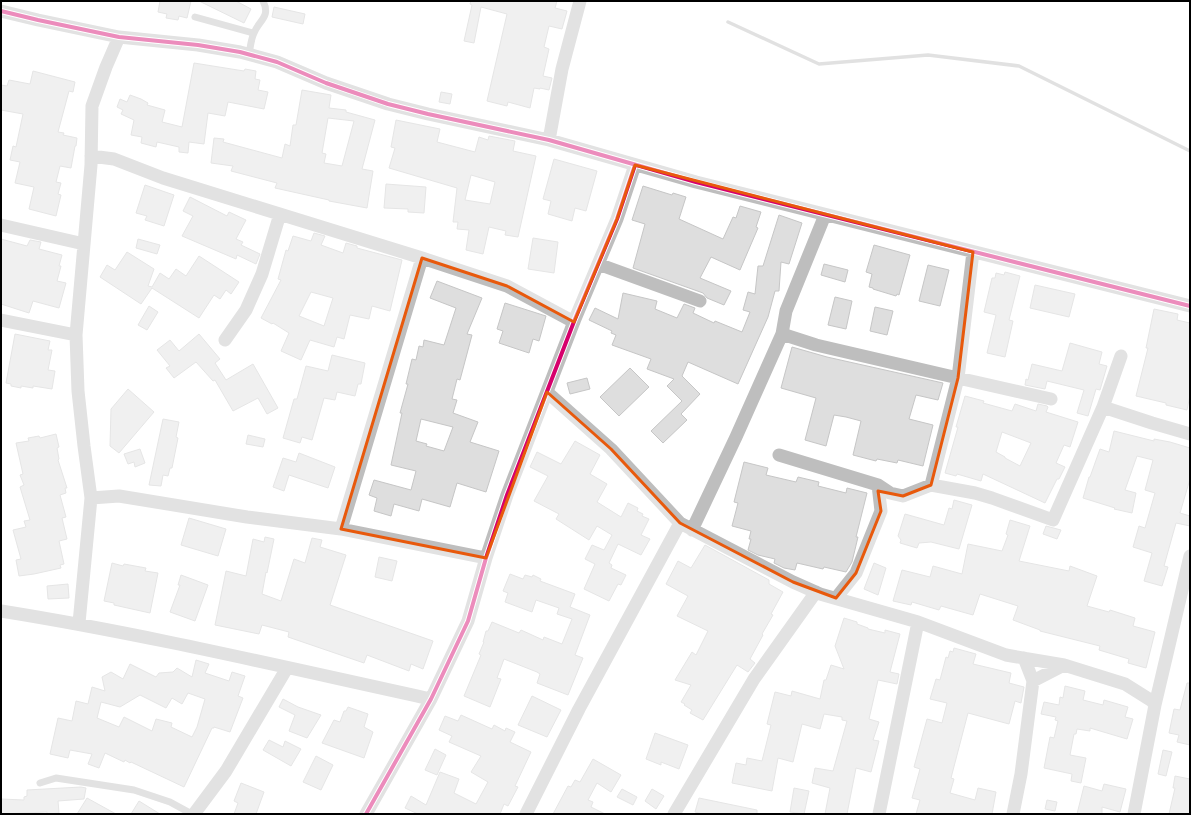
<svg xmlns="http://www.w3.org/2000/svg" width="1191" height="815" font-family="Raleway,sans-serif">
<rect width="100%" height="100%" fill="#fff"/>
<g fill="none" stroke-linecap="round" stroke-linejoin="round">
<path stroke="#bdbdbd" stroke-width="3.5" d="M728,22L819,64L928,55L1019,66L1190,151"/>
</g>
<path fill="#dedede" stroke="#c6c6c6" fill-rule="evenodd" d="M160,1H191L187,18L179,16L178,20L166,18L167,14L158,12Z
M199,1H236L251,9L244,23Z
M471,1H557L555,8L567,11L562,29L549,26L544,47L549,49L543,76L552,78L549,90L540,88V89L534,88L530,108L508,102L507,106L487,101L507,14L481,7L474,43L464,41L472,5L470,4Z
M274,7L305,14L303,24L272,17Z
M194,63L244,71L245,69L256,71L255,79L260,80L258,90L268,92L264,109L228,102L225,116L208,113L204,144L189,142L188,153L179,152V147L157,142L156,147L141,143L142,137L131,135L134,120L121,114L123,110L117,107L120,99L127,102L130,95L141,99L148,103L147,105L165,110L162,122L182,127Z
M33,71L75,82L73,92L69,91L58,132L64,133L63,135L77,138L76,146H75L71,168L60,166L56,182L61,183L58,194L61,195L56,216L29,209L34,187L15,183L20,162L10,160L13,146L16,147L23,114L1,110V85L7,86L9,80L30,84Z
M302,90L331,95L329,108L346,110V112L375,120L362,169L373,171L367,208L329,201V200L275,188L277,183L231,171L233,166L211,163L214,138L224,139L223,142L282,158L285,144L290,146L293,125H296ZM328,118L354,121L342,166L324,163L326,154L322,153Z
M441,92L452,94L450,104L439,102Z
M396,120L440,129L437,142L475,152L479,137L488,140L489,136L515,141L513,151L536,156L518,237L505,235L506,231L489,227L483,254L466,250L469,230L457,229L458,222H453L457,188L389,168L395,148L391,147ZM471,175L495,182L490,204L465,200Z
M554,159L597,171L586,211L575,208L572,221L548,214L551,201L543,199Z
M386,184L426,187L424,213L408,212V209L384,208Z
M145,185L174,195L164,226L145,220L147,216L136,213Z
M643,186L672,195L673,193L686,197L679,219L723,239L733,217L736,218L740,206L761,212L756,227L758,228L740,270L711,257L700,278L731,291L724,305L707,298L703,293L633,268L645,224L632,220Z
M190,197L227,216L229,212L246,220L236,239L243,242L241,245L260,254L256,264L237,255L236,259L182,236L193,216L183,211Z
M779,215L802,223L789,264L781,262L779,291H775L768,317L738,384L688,362L682,376L700,394L681,414L687,420L663,443L651,431L682,401L667,386L674,379L647,369L651,359L612,345L616,335L611,333L612,331L589,320L595,308L618,319L623,293L657,301L655,309L677,318L684,304L695,308L693,313L714,323L715,321L742,332L750,312L743,310L748,292L755,294L758,266H763Z
M314,233L325,236L321,245L343,253L346,243L357,246V248L402,260L390,311L372,306L369,319L350,315L344,339L337,337L334,347L310,340L301,360L281,351L289,333L273,323L272,324L261,318L281,280L278,279L286,250L288,251L293,236L311,241ZM311,292L333,298L324,326L299,316Z
M533,238L558,242L554,273L528,269Z
M1,239L27,246L30,240L41,242L39,249L62,255L59,266H61L57,281L66,283L59,308L33,301L29,313L1,304Z
M138,239L160,245L157,254L136,248Z
M874,245L910,255L899,295L897,294L896,296L873,289V288L869,287L872,274L866,272Z
M127,252L154,269L148,286L152,287L160,273L169,279L176,269L186,276L199,256L239,282L231,294L226,290L220,299L214,295L199,318L152,288L141,304L100,277L107,265L115,270Z
M824,264L848,270L845,282L821,275Z
M928,265L949,270L940,306L919,301Z
M1005,272L1020,276L1009,320L1013,321L1005,357L987,353L996,315L984,312L992,278H995L996,273L1004,275Z
M437,281L482,298L467,334L472,335L460,380L457,379L452,399L457,400L453,413L478,422L470,442L499,451L486,492L457,483L450,507L422,499L419,511L394,504L391,516L374,511L377,498L369,495L374,480L411,490L416,471L391,465L402,413H400L408,384H406L412,359L416,360L419,346L423,347L424,340L444,345L456,308L430,298ZM421,419L453,427L444,451L426,446L427,444L416,441Z
M1035,285L1075,294L1069,317L1030,308Z
M835,297L852,301L846,329L828,325Z
M505,303L546,316L539,341L533,339L529,353L499,343L503,331L497,329Z
M149,306L158,312L147,330L138,325Z
M875,307L893,311L887,335L870,331Z
M1154,309L1178,314L1177,320L1190,323V395L1187,410L1166,405V403L1136,396L1148,348H1146Z
M15,334L50,341L48,350H52L48,370L55,371L52,389L33,386V388L21,386V388L11,386V384L6,383Z
M199,334L220,359L215,363L226,380L253,364L278,408L267,414L258,398L233,411L215,380L213,381L196,362L174,378L166,368L170,366L157,350L170,340L179,351Z
M1070,343L1102,352L1099,364L1107,366L1100,390L1096,389L1088,416L1077,413L1084,390L1047,381L1045,389L1025,385L1026,379L1028,380L1032,364L1062,371Z
M792,347L827,357L943,383L938,400L916,395L909,419L933,425L923,466L898,460L897,463L877,459L876,461L853,455L861,421L846,417L834,415L826,446L805,440L816,398L781,388Z
M332,355L365,363L361,384H358L355,396L337,392L335,400L324,398L312,440L302,437L300,443L283,438L294,399H297L306,366L328,371Z
M630,368L649,387L619,416L600,397Z
M587,378L590,389L570,394L567,383Z
M128,389L154,412L119,453L110,446L111,409Z
M965,396L984,401L983,403L1012,411L1015,404L1036,411L1038,404L1047,406L1048,407L1046,412L1078,422L1070,447L1064,445L1056,463L1065,467L1059,479H1057L1045,503L983,474L981,481L957,474L956,476L945,473L958,427H956ZM1002,432L1031,443L1020,466L1005,458V457L996,452Z
M163,419L179,422L176,437L178,438L172,468H170L168,476L163,475L161,486L149,485Z
M1114,431L1154,441V439L1170,442L1190,448V479L1180,513L1190,516V526L1176,523L1164,566L1168,567L1162,586L1144,581L1152,553L1133,547L1139,526L1145,528L1155,493L1145,490L1153,460L1137,456L1125,490L1136,493L1132,513L1114,509L1115,508L1083,498L1089,477H1090L1100,449L1109,452Z
M56,434L59,447L57,448L59,459L58,460L67,488H65L66,493L60,495L66,517L62,518L67,539L59,541L64,564L60,565L61,568L34,574L19,576L16,560L21,559L13,530L26,527L24,521L30,520L20,487L24,485L20,475L23,474L16,443L29,441L28,438L39,436L40,438Z
M248,435L265,439L263,447L246,444Z
M575,441L600,455L590,474L607,484L597,502L621,517L628,503L638,508L637,511L643,514L642,516L649,519L641,535L650,539L641,555L618,544L609,563L612,565L611,568L626,575L621,585L618,584L609,601L584,589L595,564L585,559L592,545L604,550L612,535L597,526L589,540L556,519L559,514L534,501L548,476L530,467L537,452L561,464Z
M140,449L145,463L135,467L134,462L128,464L124,454Z
M299,453L335,467L328,488L289,475L284,491L273,487L283,458L296,462Z
M744,462L768,468L766,475L796,482L798,477L819,482L818,486L846,493L847,488L867,493L856,537H858L852,562L846,572L824,567L823,569L797,563L795,570L784,568L774,563L775,559L758,555L748,550L751,539H749L751,531L732,526L738,503L734,502Z
M954,500L972,505L959,549L931,542L919,543L917,548L900,543L901,540L898,536L905,514L944,525L949,508L952,509Z
M189,518L226,529L218,556L181,545Z
M1010,520L1030,526L1019,561L1069,571L1070,566L1097,576L1087,606L1109,612L1110,610L1135,618L1133,626L1155,632L1146,668L1128,663L1129,659L1099,650L1100,646L1040,631V630L1013,620L1018,606L980,594L973,615L941,606L939,610L912,602L911,605L893,601L902,570L930,577L933,566L962,574L968,544L1002,551L1008,535L1006,534Z
M1046,526L1061,530L1057,539L1043,534Z
M265,537L274,539L267,573L266,572L262,594L281,601L294,559L305,563L312,538L322,540L320,547L346,555L330,605L433,641L423,669L411,664L409,671L367,655L364,663L288,637L289,632L262,625L259,634L215,625L226,571L246,576L253,539L264,542Z
M705,545L769,580V584L783,592L771,614L773,615L762,634L763,635L750,659L755,663L748,672L737,665L703,720L690,713L692,710L684,705L685,704L681,702L691,685L675,680L692,652L696,655L708,631L677,616L688,596L666,584L678,561L691,568Z
M379,557L397,561L392,581L375,577Z
M112,563L123,566L124,564L146,568L145,571L158,573L150,613L114,605V603L104,601Z
M874,563L886,568L878,595L864,589Z
M510,574L523,579L525,575L532,577L533,575L541,579L540,581L575,594L570,607L590,615L575,655L583,658L568,695L537,683L540,674L537,672L504,659L497,678L501,679L490,707L464,696L481,655L479,654L484,642H483L486,631H488L492,622L519,633L521,630L543,640L544,637L562,644L572,619L557,614L559,608L536,600L532,612L505,602L508,593L503,591Z
M181,575L208,585L195,621L170,612L180,585H178Z
M68,584L69,598L48,599L47,586Z
M844,618L857,622V624L868,628V629L885,633V630L900,634L890,672L899,674L897,684L878,680L869,719L879,722L873,740L879,741L871,772L856,768L847,814H825L830,788L812,783L815,768L833,771L847,721L842,720V717L824,714L820,729L802,724L793,762L778,758L772,791L732,783L736,763L746,765L747,758L762,761L771,725L767,724L775,692L791,696L792,691L820,699L824,680H826L831,665L844,669L835,646Z
M954,648L976,654L973,664L1011,673L1009,683L1024,687L1021,703L1015,701L1009,724L968,713L951,778L954,779L950,793L975,800L978,788L996,792L992,814H916L920,800L912,798L920,769L914,767L927,719L942,723L947,703L930,699L936,679L940,680L946,657L948,658L950,651L953,652Z
M196,660L209,664L205,673L229,681L232,672L245,676L238,696L243,698L230,732L214,727V728H212L184,787L131,762L130,763L125,760L124,762L105,753L99,768L88,764L92,754L70,750L68,758L50,754L58,718L72,721L76,701L88,704L92,687L105,691L102,677L111,672L123,679L130,664L156,677L159,673L173,672L177,668L192,677ZM188,693L205,699L197,727L192,737L171,727L172,723L156,719L152,731L124,717L119,727L97,718L101,702L120,707L140,695L166,708L172,698L182,704Z
M1187,683H1190V745L1177,742L1179,735L1169,733L1174,709L1180,710Z
M1065,686L1085,691L1083,700L1103,705L1104,700L1128,707L1125,717L1133,719L1127,739L1090,728V731L1077,729L1076,734H1074L1070,755L1086,758L1081,783L1071,781L1072,774L1044,768L1050,737L1054,738L1058,721L1055,720L1056,717L1041,714L1044,702L1059,705L1060,697L1063,698Z
M532,696L561,710L547,737L518,725Z
M283,699L298,707L321,715L307,738L289,731L295,715L279,707Z
M348,707L368,714L364,727L373,732L364,758L322,743L334,720L340,722L344,711H346Z
M461,715L492,729L494,725L505,731L506,728L515,732L510,742L531,752L515,786L518,787L508,806L504,804L500,814H418L405,808L411,796L426,805L440,772L459,779L454,793L476,804L488,782L471,772L481,756L449,742L452,736L439,730L445,716L458,721Z
M655,733L688,745L679,769L661,762V765L646,759Z
M269,740L283,747L285,741L301,749L291,766L263,750Z
M435,749L446,755L437,775L425,770Z
M1163,750L1172,752L1166,776L1158,774Z
M316,756L333,765L321,790L303,782Z
M593,759L621,775L611,792L597,783L588,800L593,802L591,807L605,814H553L568,786L571,787L575,780L580,782Z
M1175,776L1190,779V814H1169L1175,788H1173Z
M241,783L264,792L256,814H234L238,803L234,801Z
M1104,784L1126,789L1120,812L1102,807V814H1077L1084,786L1102,791Z
M81,787L86,788L84,799L58,801L59,813L47,814V812L1,814V799L24,800V797L27,796V790Z
M794,788L809,791L804,814L790,812Z
M622,789L637,797L633,805L617,797Z
M652,789L664,796L656,809L645,801Z
M87,798L116,814H77Z
M699,798L757,810V814H703L695,812Z
M1047,800L1057,802L1055,811L1045,809Z
M139,801L160,814H131Z"/>
<g fill="none" stroke-linecap="round" stroke-linejoin="round">
<path stroke="#bebebe" stroke-width="7" d="M195,17L253,33
M249,55C250,48 251,39 254,33C259,20 271,17 263,1
M40,783L56,778L134,790L170,802L192,814"/>
<path stroke="#bebebe" stroke-width="13" d="M1,11L38,20L119,37L198,45L240,52L277,62L326,83L388,104L428,114L549,140L696,182L1190,306
M549,140L562,69L580,1
M91,156L114,159L163,178L422,258L507,286L574,322
M825,215L786,311L782,334L816,345L958,378L1051,399
M1,225L84,244
M598,264L700,301
M1,320L76,335
M225,340L246,310L262,274L280,214
M547,392L611,449L680,523L793,582L820,594L918,622L1006,655L1064,665L1125,684L1152,701L1155,705
M1103,407L1152,423L1190,434
M779,455L878,485L890,493L903,496L931,485L975,493L992,498L1053,520L1103,407L1121,356
M931,485L958,378L973,252
M91,498L119,496L247,517L341,529L486,558
M341,529L422,258
M692,530L736,437L782,334
M836,598L856,573L881,511L878,485
M1,611C145,634 288,668 431,699
M79,623L91,498L84,446L78,391L76,335L91,165L92,106L106,67L119,37
M1033,681L1064,665
M194,814L226,771L287,668
M366,814L431,699L468,621L486,558L507,495L575,319L617,219L635,165
M526,814L579,709L680,523
M674,814L754,679L816,592
M879,814L918,622
M1013,814L1021,774L1033,681L1024,658
M1134,814L1155,705L1190,556"/>
<defs>
<path id="cycleway" d="M1,11L38,20L119,37L198,45L240,52L277,62L326,83L388,104L428,114L549,140L696,182L1190,306
M366,814L431,699L468,621L486,558L507,495L575,319L617,219L635,165"/>
</defs>
<use href="#cycleway" stroke="#fff" stroke-width="6"/>
<use href="#cycleway" stroke="#d6006c" stroke-width="4"/>
</g>
<path d="M0 0H1191V815H0ZM635,165L973,252L958,378L931,485L903,496L878,491L881,511L856,573L836,598L793,582L680,523L611,449L547,392L486,558L341,529L422,258L507,286L574,322L617,219Z" fill="#fff" fill-opacity=".55" fill-rule="evenodd"/>
<path fill="none" stroke="#e8590c" stroke-width="3" stroke-linejoin="round" d="M635,165L973,252L958,378L931,485L903,496L878,491L881,511L856,573L836,598L793,582L680,523L611,449L547,392L486,558L341,529L422,258L507,286L574,322L617,219Z"/>
<rect width="1191" height="815" fill="none" stroke="#000000" stroke-width="4"/>
</svg>
